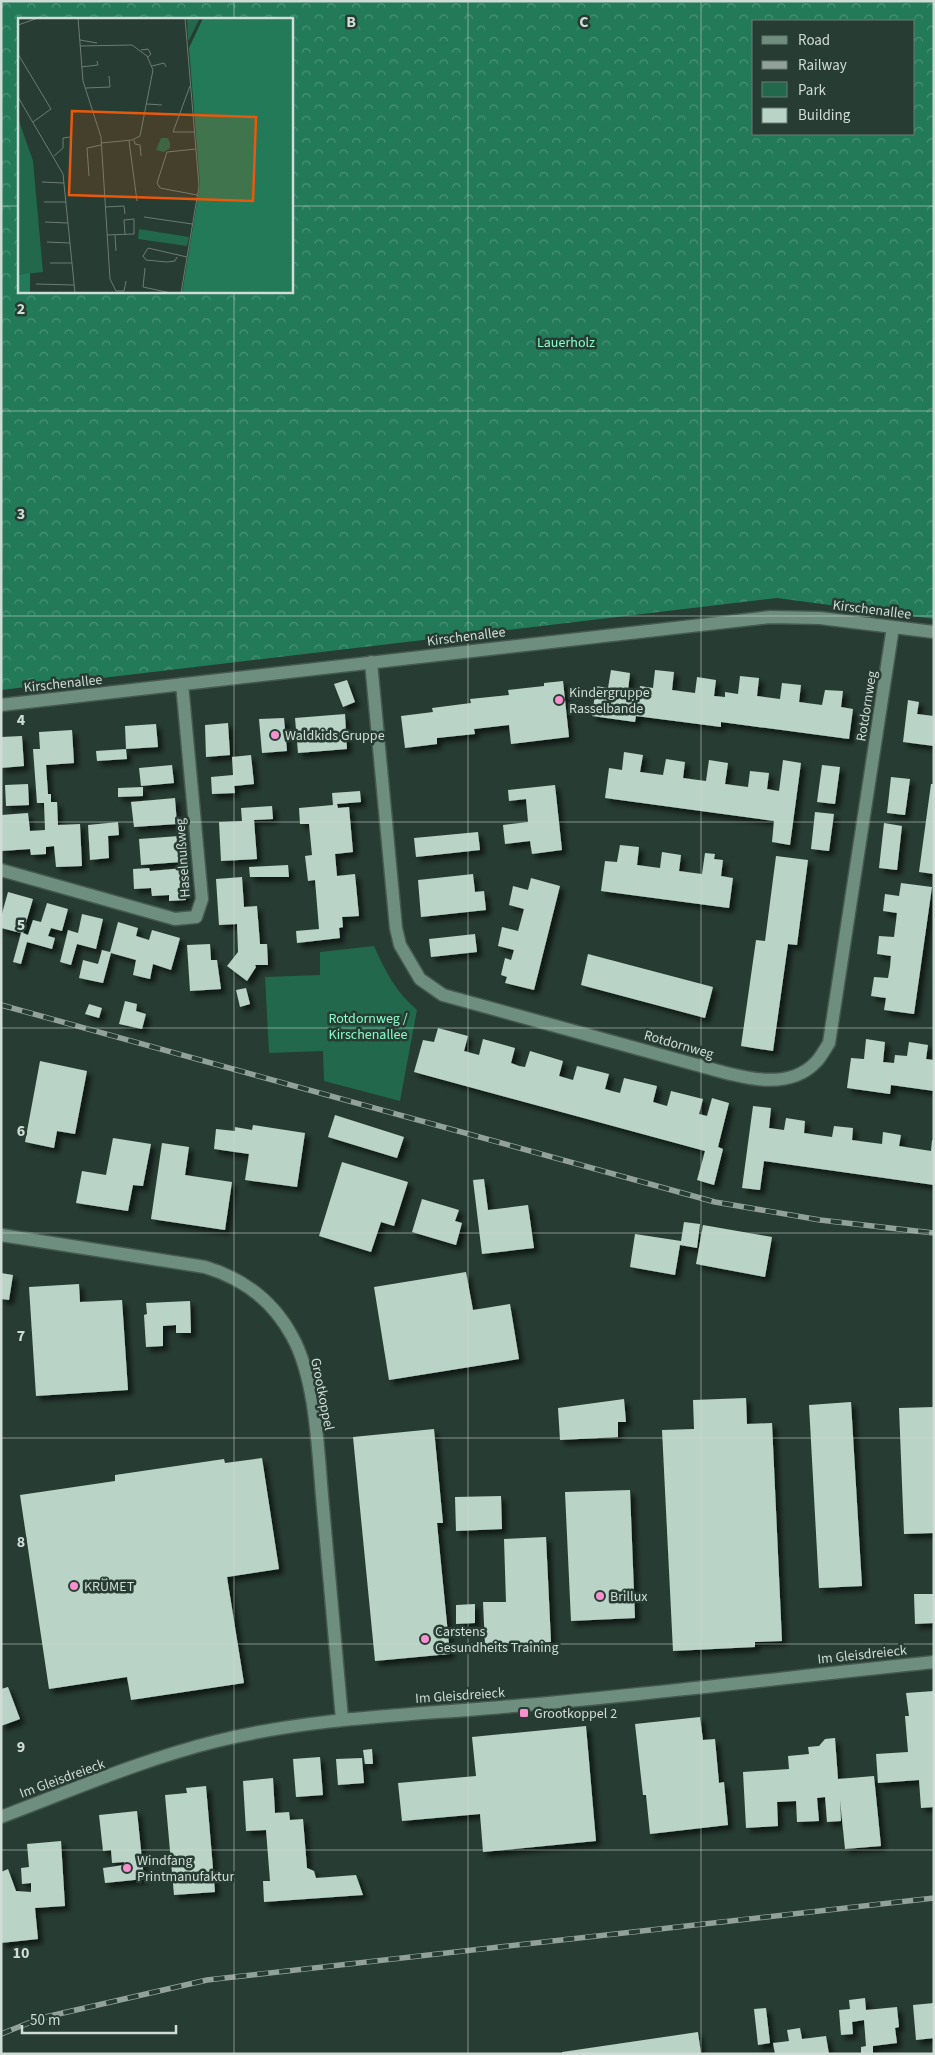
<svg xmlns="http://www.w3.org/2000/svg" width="935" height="2055" font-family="'Source Sans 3',sans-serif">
<defs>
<pattern id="forest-crowns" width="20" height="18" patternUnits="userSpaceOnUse" patternTransform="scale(1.25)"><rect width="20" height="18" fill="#227a59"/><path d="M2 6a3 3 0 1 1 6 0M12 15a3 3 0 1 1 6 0" fill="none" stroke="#4b9278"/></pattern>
<filter id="shadow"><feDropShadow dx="4.5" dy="4.5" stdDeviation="2.5" flood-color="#0009"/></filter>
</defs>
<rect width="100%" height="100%" fill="#273c32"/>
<path fill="url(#forest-crowns)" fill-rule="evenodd" d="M1,1H934V619L777,598L1,690ZM19,19H291V291H19ZM754,21H914V134H754Z"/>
<path fill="#21684c" d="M374,946C385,971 396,992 417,1010L400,1101L324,1081L323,1051L269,1053L265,977L320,975V952Z"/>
<path fill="#bad3c7" filter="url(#shadow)" d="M611,670L630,673L628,691L639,692L640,686L653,688L655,670L674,672L672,690L695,693L697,677L716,680L714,696L725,697V692L738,694L740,676L759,678L757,696L780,699L782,683L801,685L799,702L822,705L825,690L843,691L841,707L853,709L849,739L721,722V727L636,716L635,722L592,716L596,686L608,688Z
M347,680L355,702L343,707L334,684Z
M563,681L569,737L511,744L509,725L474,729L475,734L437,738V744L405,748L401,716L433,712L432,708L471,703L470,699L509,695L508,690L544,686V683Z
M908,700L919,702L917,714L934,716V746L903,742Z
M345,714L347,749L298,753L295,718Z
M284,718L287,751L262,753L259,719Z
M228,723L230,755L206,757L205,725Z
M156,724L158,747L126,749L125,726Z
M72,730L74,763L46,765L48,794H51V802H57L58,825L80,824L82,866L56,867L54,846L46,847V854L31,855L30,849L2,851L1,815L28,813L30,831L45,830L44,803H37L33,749H40L39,732Z
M22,736L24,766L1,768V737Z
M126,749L127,759L97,761L96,751Z
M624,752L643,755L640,772L663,775L666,759L685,762L683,778L706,781L709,760L728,763L725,784L748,787L750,771L769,773L767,789L779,791L783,760L801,763L790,845L772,842L774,821L605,798L609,768L622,770Z
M251,755L254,784L234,786L235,793L212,794L211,777L233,775L232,757Z
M172,765L174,783L141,786L139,768Z
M822,765L840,767L835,804L817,802Z
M891,777L910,779L905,815L887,813Z
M28,784L29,805L6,806L5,785Z
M931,784H934V874L919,872Z
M555,785L562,850L532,854L530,841L505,844L503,825L528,822L526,799L509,801L508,790Z
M143,787V796L118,797V788Z
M360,791L361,802L337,804L338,808L349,807L353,852L335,854L337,876L355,874L359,916L342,917L343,927L339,928L340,938L297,943L296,931L319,929L315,880L308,881L305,856L312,855L309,824H300L299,808L333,805L332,793Z
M175,798L177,824L134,827L131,802Z
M272,806L273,819L254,820L257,859L221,861L219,822L242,821L241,808Z
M815,812L834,814L829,851L811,849Z
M118,822L119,835L108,836L109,858L90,860L88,825Z
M884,823L902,826L897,870L879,868Z
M478,832L480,850L416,857L414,838Z
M179,836L181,862L141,865L139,839Z
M620,845L639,847L637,865L660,868L662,852L681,855L679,871L702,874L705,853L715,854L714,859L723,860L721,876L733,878L729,908L601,891L605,861L617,862Z
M776,856L808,860L797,945L788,944L773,1051L741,1046L756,940L765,941Z
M288,865L289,877H250L249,867Z
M149,868L150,871L184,868L186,900L169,901V895L152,896L151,888L134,889L133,869Z
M473,874L475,892L484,891L486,910L421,917L418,880Z
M242,877L244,907L257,906L260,944H267L268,965H255L256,967L247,981L227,966L238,952L237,924L219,925L216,879Z
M531,878L560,886L534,990L505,983L507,977L501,975L505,958L511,960L514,950L498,946L502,927L518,931L524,909L509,905L513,886L528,890Z
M901,883L932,887L914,1014L884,1010L886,998L871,996L874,977L888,978L890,967L891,956L877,954L879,936L894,937L897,913L883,911L885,894L899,896Z
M8,892L33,899L23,933L28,935L33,920L41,922L47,903L68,909L62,931L51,928L48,936L55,938L52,949L27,942L21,964L13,962L21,933L1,928V917Z
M82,914L103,919L96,949L77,944L71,965L60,962L68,930L78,933Z
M118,922L138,928L136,936L149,940L152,930L180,938L171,970L153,964L150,979L133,975L136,960L111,953L103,983L79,978L83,960L98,964L102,950L110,952Z
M475,934L477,952L431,957L429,939Z
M210,944L211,960H217L221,989L190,991L187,945Z
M588,954L713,987L705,1018L581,985Z
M246,988L250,1004L240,1007L236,990Z
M125,1001L137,1004L136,1011L146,1014L142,1029L119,1024Z
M89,1004L102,1008L99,1018L85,1014Z
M438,1028L468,1036L464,1051L479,1055L483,1039L515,1048L511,1063L519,1066L525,1067L530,1051L563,1061L559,1076L573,1080L577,1066L609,1074L605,1089L612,1091L620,1093L624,1078L657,1086L653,1102L667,1106L671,1091L703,1099L699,1114L707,1116L712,1098L729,1103L718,1147L723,1149L714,1185L697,1180L705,1151L414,1072L423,1040L434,1042Z
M866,1039L885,1042L883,1062L894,1063L895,1055L907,1056L909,1042L928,1045L926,1059L934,1060V1091L891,1085L890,1094L847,1088L851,1058L864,1059Z
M40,1061L87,1071L75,1134L57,1131L54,1148L25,1142Z
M753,1106L771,1108L769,1128L784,1130L786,1118L805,1121L804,1133L832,1137L834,1126L853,1128L852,1140L882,1144L883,1132L901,1135L899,1146L931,1151L932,1140L934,1141V1185L764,1161L760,1190L742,1188Z
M335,1115L404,1137L397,1158L328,1137Z
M253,1125L305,1133L297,1187L245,1180L249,1154L214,1149L216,1129L235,1131V1127L252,1130Z
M113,1138L151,1144L143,1186L133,1185L128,1211L76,1203L82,1171L106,1175Z
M162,1143L189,1147L185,1175L232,1182L225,1230L151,1219Z
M342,1162L408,1182L394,1226L381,1222L371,1252L319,1236Z
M484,1179L488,1210L528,1205L534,1248L482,1254L473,1180Z
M422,1199L459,1210L455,1221L462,1223L456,1245L412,1232Z
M684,1222L700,1224L697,1248L680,1245L675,1275L630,1267L635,1234L681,1241Z
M703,1225L772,1237L765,1277L696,1264Z
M466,1272L473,1310L510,1304L519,1359L389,1380L374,1287Z
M1,1273L13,1275L9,1300L1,1299Z
M79,1284L80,1302L122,1300L128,1390L36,1396L29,1287Z
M190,1301L191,1333H176V1325L163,1326V1346L146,1347L144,1315L147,1314L146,1303Z
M746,1398L747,1424L772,1423L782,1641L755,1642V1647L673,1651L662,1430L694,1429L693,1400Z
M624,1399L626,1422H618V1437L560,1440L558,1408Z
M851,1402L862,1586L819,1588L809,1405Z
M934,1407V1533L904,1534L899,1408Z
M434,1429L443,1523H437L450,1654L375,1661L353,1437Z
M262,1458L279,1569L227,1577L244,1683L131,1700L127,1677L49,1689L20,1495L115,1481V1475L224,1459L225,1463Z
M630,1490L635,1618L571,1621L565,1492Z
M501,1496L502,1529L456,1531L455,1497Z
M546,1537L551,1642L485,1645L483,1602H506L504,1539Z
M914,1594H934V1623L915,1624Z
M475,1604V1623L456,1624V1605Z
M8,1687L20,1719L1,1726V1689Z
M934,1691V1807L921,1808L919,1780L878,1783L876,1754L908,1752L905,1716H909L906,1693Z
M700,1717L703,1740L715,1739L719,1783L724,1782L728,1825L650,1834L646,1795H643L635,1724Z
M586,1726L596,1841L483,1852L480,1814L402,1821L398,1783L476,1776L472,1737Z
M835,1738L838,1779L874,1776L881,1846L845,1849L840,1800L841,1821L827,1822L825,1797L817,1798L819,1821L797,1822L796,1801L777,1802L778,1826L746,1828L743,1772L789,1769L788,1756L809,1754L808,1747L819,1746L825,1739Z
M372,1749L373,1764H365L363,1750Z
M320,1757L323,1795L296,1797L293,1759Z
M362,1758L364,1783L338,1785L336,1759Z
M273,1778L275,1813L289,1812L290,1820L303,1819L307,1868L314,1871L316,1878L356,1875L363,1895L264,1902L263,1881H270L266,1830L246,1831L243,1781Z
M206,1786L215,1892L174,1895L165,1795L187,1793L186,1788Z
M137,1811L144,1879L105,1883L103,1868L124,1865V1862L112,1863L111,1850L103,1851L99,1815Z
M61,1841L65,1906L35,1908L38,1939L1,1943V1872L8,1869L16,1891L31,1892V1883L22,1884L21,1868L29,1867L27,1844Z
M865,1998L866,2010L897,2007L899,2027L895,2028L897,2043L873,2046V2054H861V2047L866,2046L864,2020L852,2022L853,2034L841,2035L839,2010L850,2009L849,2000Z
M934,2003V2038L916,2040L913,2005Z
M766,2008L770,2043L758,2045L754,2009Z
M800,2028L802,2039L826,2036L829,2054H775L773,2043L789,2041L787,2030Z
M698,2032L701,2054H562V2052Z"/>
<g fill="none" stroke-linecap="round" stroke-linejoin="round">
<defs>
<path id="minor" d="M371,662L396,928L400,945L420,979L443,995L708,1068C741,1077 788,1092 816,1062C821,1057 825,1049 829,1043L893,627
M1,705L770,617L820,618L934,632
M1,870L175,919L196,917L202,899L182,684
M1,1235L205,1267C242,1278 273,1301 292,1336C317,1381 318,1455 323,1507C329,1577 335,1648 342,1719
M1,1817C72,1790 144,1759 217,1741C319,1716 422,1715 525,1705C662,1693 798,1676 934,1662"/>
</defs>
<use href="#minor" stroke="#455950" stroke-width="15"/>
<use href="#minor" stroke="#6e8f7f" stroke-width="12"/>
<defs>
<path id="rail" d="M1,1005L715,1202L820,1220L934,1233
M1,2034L41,2018L207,1980L934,1898"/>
</defs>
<use href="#rail" stroke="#92a199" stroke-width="5.5"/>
<use href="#rail" stroke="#273c32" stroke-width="4" stroke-dasharray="11" stroke-linecap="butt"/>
</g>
<path fill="none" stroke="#d0dcd6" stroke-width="1" stroke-opacity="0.55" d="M234,1V19M468,1V2054M701,1V2054M1,206H19M291,206H934M234,291V2054M1,411H934M1,616H934M1,822H934M1,1028H934M1,1233H934M1,1438H934M1,1644H934M1,1850H934"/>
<g fill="#f790cf" stroke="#273c32" stroke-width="2">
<circle cx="559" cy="700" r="5"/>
<circle cx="275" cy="735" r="5"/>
<circle cx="74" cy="1586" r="5"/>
<circle cx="600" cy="1596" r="5"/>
<circle cx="425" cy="1639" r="5"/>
<rect x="519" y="1708" width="10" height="10" rx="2.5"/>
<circle cx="127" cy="1868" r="5"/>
</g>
<g text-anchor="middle" stroke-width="5" stroke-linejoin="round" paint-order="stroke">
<g font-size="14" fill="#88fcc9" stroke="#273c32">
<text x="566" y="347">Lauerholz</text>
<text x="368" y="1023">Rotdornweg /<tspan x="368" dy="16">Kirschenallee</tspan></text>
</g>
<g font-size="14" fill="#d0dcd6" stroke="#273c32">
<text transform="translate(872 609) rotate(7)" y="5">Kirschenallee</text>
<text transform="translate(466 636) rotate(-7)" y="5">Kirschenallee</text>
<text transform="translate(63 683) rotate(-6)" y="5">Kirschenallee</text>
<text transform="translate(866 706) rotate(-81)" y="5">Rotdornweg</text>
<text transform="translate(182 858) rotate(-94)" y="5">Haselnußweg</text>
<text transform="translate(679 1044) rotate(16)" y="5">Rotdornweg</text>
<text transform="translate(323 1394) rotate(79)" y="5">Grootkoppel</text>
<text transform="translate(862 1654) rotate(-6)" y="5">Im Gleisdreieck</text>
<text transform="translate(460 1695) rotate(-4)" y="5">Im Gleisdreieck</text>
<text transform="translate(62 1778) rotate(-20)" y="5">Im Gleisdreieck</text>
</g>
<g font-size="14" fill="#d0dcd6" stroke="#273c32" text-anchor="start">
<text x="569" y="697">Kindergruppe<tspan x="569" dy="16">Rasselbande</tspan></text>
<text x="285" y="740">Waldkids Gruppe</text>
<text x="84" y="1591">KRÜMET</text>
<text x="610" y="1601">Brillux</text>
<text x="435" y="1636">Carstens<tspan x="435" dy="16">Gesundheits Training</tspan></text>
<text x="534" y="1718">Grootkoppel 2</text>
<text x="137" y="1865">Windfang<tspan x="137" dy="16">Printmanufaktur</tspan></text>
</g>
</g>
<g transform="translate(18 18)">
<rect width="275" height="275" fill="#273c32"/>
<path d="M169,0H182L171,22H170ZM0,100L15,143L25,254L0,257ZM121,211L171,219L169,228L120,221Z" fill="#21684c"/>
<path d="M185,0H275V275H164L182,167L171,30ZM12,255V275H0V257Z" fill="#227a59"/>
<path d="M143,120H150L152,125V130L146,134L138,132Z" fill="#21684c"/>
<path fill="none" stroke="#6b7c74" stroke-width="1" d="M60,0L65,63L83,119L92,261L98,273H106L108,263M0,7L20,0M62,22L79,25M62,28L114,27L129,38L135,52L122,118L114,122L83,125M123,32L130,31L133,36L130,39M0,36L33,91L15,104M134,48L146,45L148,49M63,49L80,47L79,43M172,68L155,114H176M68,70L92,69L91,58M0,79L45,156L57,275M129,86L144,87M116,122L117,126L122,127L123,138M111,123L119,183M178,131L149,134L139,165L142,170L179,177M36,138L45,130V120L52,119M71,158L69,130L83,127M24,164L46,165M26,184H48M87,189L106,188L107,196M126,199L174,206M27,204L50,205M89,217L116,216V201L106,202L107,216M97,217L98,233M29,224L52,225M159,239L157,243L149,244L128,242L125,238L130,230L169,239M32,245H54M127,250L125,269L153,275M18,266L56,267M163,275L181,168L167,0"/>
<path fill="#e8590c" fill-opacity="0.15" stroke="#e8590c" stroke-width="2.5" d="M54,93L238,99L235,183L51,177Z"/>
<rect width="275" height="275" fill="none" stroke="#d0dcd6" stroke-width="2.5"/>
</g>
<g font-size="16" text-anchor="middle" font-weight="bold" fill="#d0dcd6" stroke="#273c32" stroke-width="5" stroke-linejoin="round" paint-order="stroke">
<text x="351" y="27">B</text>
<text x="584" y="27">C</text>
<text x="21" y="314">2</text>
<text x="21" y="519">3</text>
<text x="21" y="725">4</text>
<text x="21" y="930">5</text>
<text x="21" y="1136">6</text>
<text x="21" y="1341">7</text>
<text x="21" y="1547">8</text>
<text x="21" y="1752">9</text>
<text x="21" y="1958">10</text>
</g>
<rect width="935" height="2055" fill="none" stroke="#d0dcd6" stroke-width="5"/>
<rect x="752" y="20" width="162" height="115" fill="#273c32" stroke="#6b7c74"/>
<rect x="762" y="36" width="25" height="8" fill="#6e8f7f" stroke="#6b7c74"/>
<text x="798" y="45" font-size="15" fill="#d0dcd6">Road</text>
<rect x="762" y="61" width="25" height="8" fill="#92a199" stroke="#6b7c74"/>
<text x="798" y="70" font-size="15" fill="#d0dcd6">Railway</text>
<rect x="762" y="82" width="25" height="15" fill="#21684c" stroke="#6b7c74"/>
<text x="798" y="95" font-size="15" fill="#d0dcd6">Park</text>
<rect x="762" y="108" width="25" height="15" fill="#bad3c7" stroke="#6b7c74"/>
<text x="798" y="120" font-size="15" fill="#d0dcd6">Building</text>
<path d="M22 2025v8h154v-8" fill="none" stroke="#d0dcd6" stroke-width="2.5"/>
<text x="30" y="2025" font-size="15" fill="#d0dcd6" stroke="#273c32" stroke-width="4" paint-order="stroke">50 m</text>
</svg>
